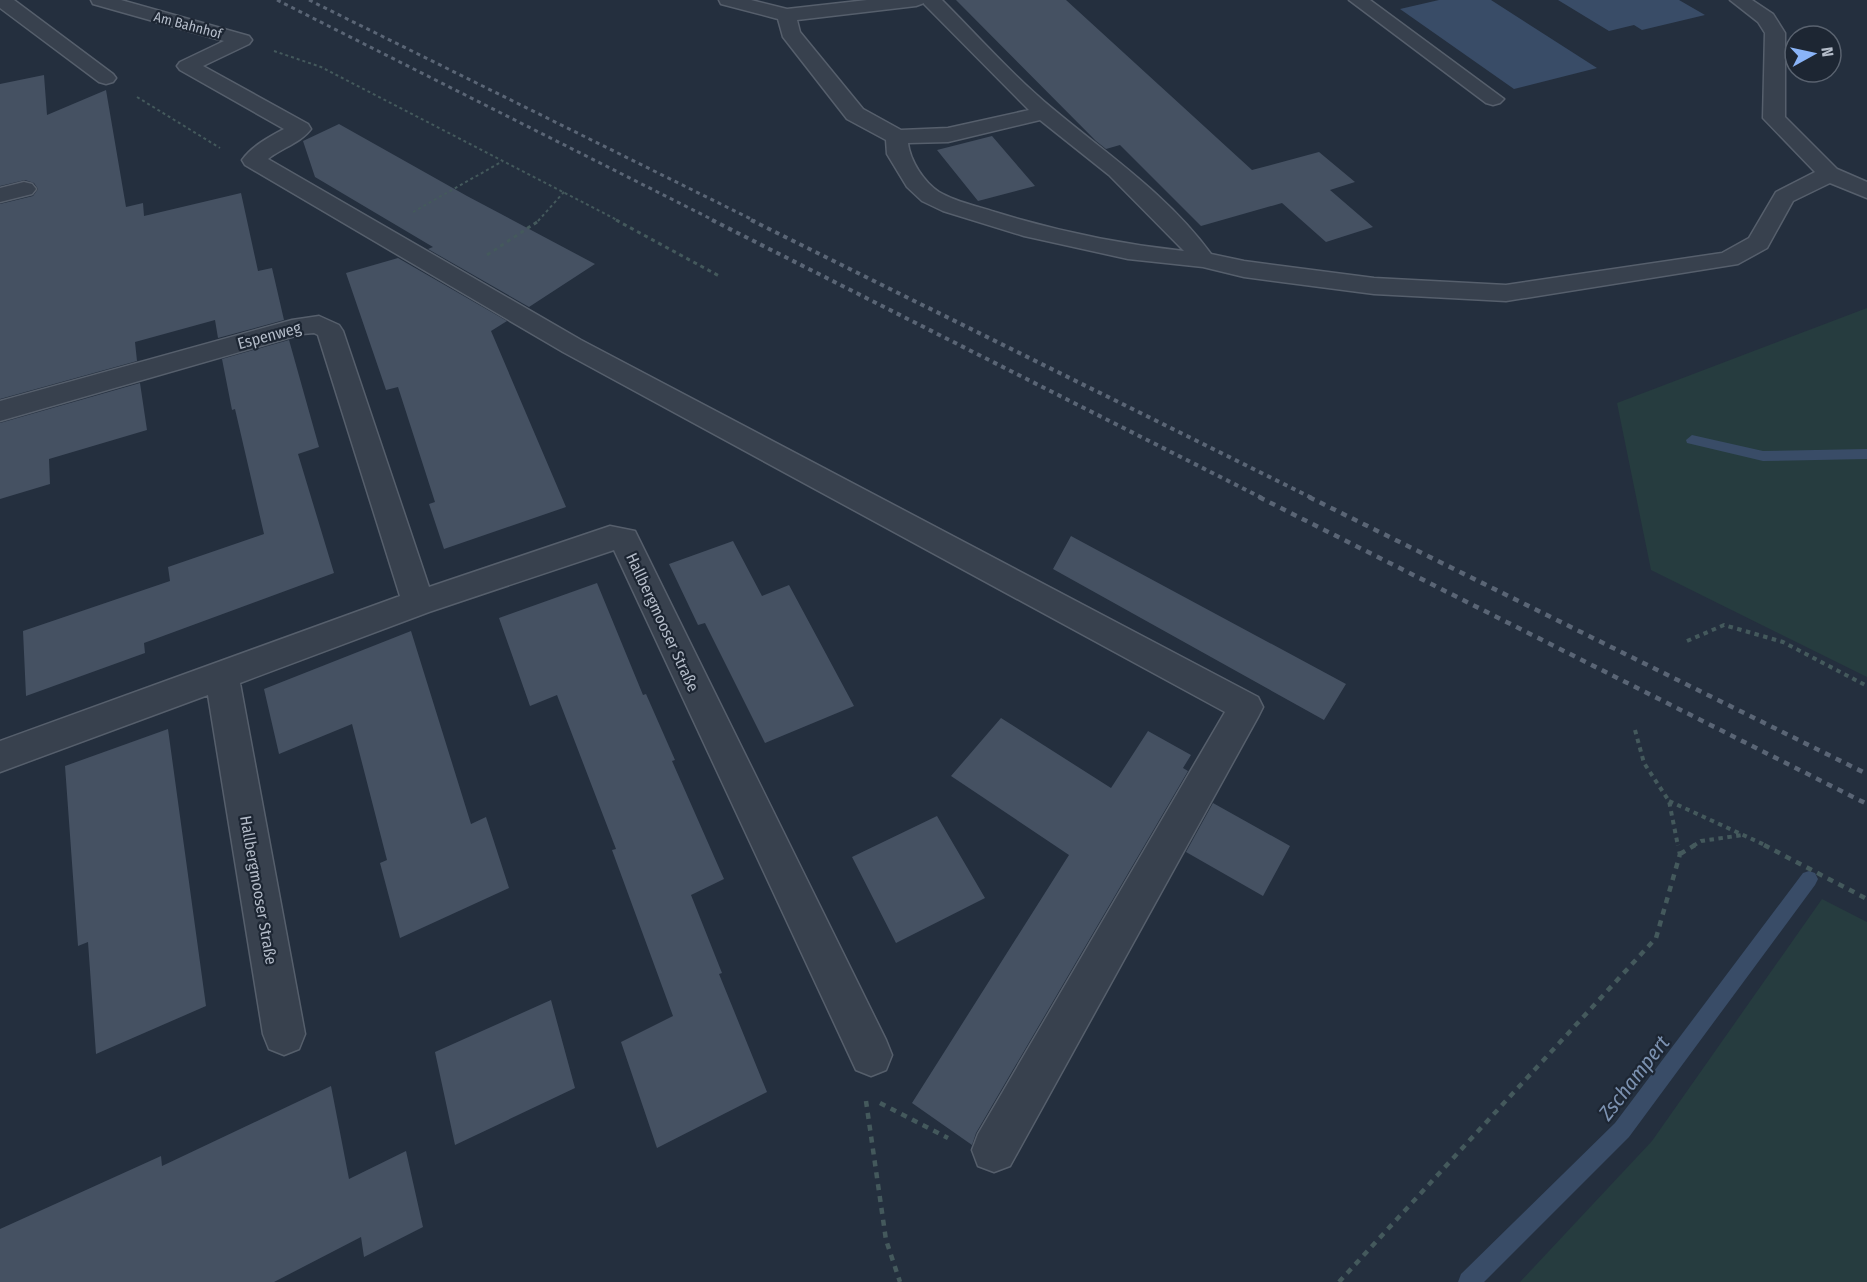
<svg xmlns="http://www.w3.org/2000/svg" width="1867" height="1282" font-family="'Fira Sans Condensed',sans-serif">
<rect width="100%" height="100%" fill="#242f3e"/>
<path fill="#263c3f" d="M1867,308V677L1651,570L1617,403Z
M1822,899L1867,922V1282H1520L1652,1141Z"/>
<path fill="#394c67" d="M1439,0H1491L1597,68L1514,89L1400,9Z
M1558,0H1679L1705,15L1642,30L1634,25L1609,31Z"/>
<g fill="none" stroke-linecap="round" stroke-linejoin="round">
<path fill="#394c67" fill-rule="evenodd" d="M1692,435L1763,451L1867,449V459L1763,461L1687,443L1686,440Z
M1809,871L1815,873L1818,879L1815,885L1629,1137L1484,1282H1458L1461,1274L1615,1123L1803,873Z"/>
</g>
<path fill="#455162" d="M956,0H1066L1252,170L1319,152L1355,182L1330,190L1373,227L1326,242L1282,203L1201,226L1120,145L1106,149L1096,141Z
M44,75L47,115L106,90L126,207L143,203L144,216L241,193L258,271L272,268L284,320L218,338L215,320L135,342L137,361L0,399V204L33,196L38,189L34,183L25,180L0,186V84Z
M339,124L467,196L595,264L529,307L428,249L433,247L315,177L303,141Z
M992,136L1035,186L978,201L937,150Z
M398,258L507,321L491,331L566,507L444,549L429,504L435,502L398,387L386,390L346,273Z
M289,340L319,447L298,454L334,573L144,643L145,653L26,696L23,631L170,581L168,567L264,534L235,409L232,410L222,359Z
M140,383L147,430L49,459L50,484L0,499V423Z
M1071,536L1346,684L1324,720L1053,569Z
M733,541L762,596L789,585L854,706L765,743L705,623L698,625L669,564Z
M597,583L643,695L646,694L675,760L672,761L724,879L691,895L722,973L719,974L767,1092L657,1148L621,1042L673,1016L612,850L616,849L557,695L530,706L499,618Z
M411,631L471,824L486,817L509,888L400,938L380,863L387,860L352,724L279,754L264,689Z
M1001,718L1111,788L1148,731L1191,755L1183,768L1188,771L976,1133L972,1145L912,1103L1069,855L951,776Z
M168,729L206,1006L96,1054L88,942L78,946L65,766Z
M1213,803L1290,846L1263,896L1186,852Z
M937,816L985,898L896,943L852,857Z
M551,1000L575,1088L455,1145L435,1052Z
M331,1086L349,1179L406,1151L423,1227L364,1257L361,1237L274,1282H0V1229L161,1156L162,1166Z"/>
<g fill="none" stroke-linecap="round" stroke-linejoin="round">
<defs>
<path id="minor" d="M0,0H14L113,74L116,78L113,82L106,84L99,82L0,8Z
M91,0H121L249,36L252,40L249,44L203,66L308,124L311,129C302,142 280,149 268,159L581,340L1258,697L1263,707L1258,717L1010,1166L994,1172L978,1166L972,1150L978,1134L1225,712L563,352L245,165L242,160C252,146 269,137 284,129L180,70L177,66L180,62L224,41L93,4Z
M719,0H751L787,9L867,0H942C978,36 1013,76 1053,109C1108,155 1169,196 1211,254L1244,261L1374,278L1506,285L1722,253L1749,238L1776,192L1815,172L1763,118L1765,33L1758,22L1730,0H1752L1773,14L1785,33V117L1837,169L1867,182V198L1830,183L1793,201L1767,248L1738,264L1506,301L1374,294L1244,277L1203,267L1128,259L1024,236L943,211L922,201L907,187L887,154L886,140L847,119L783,37L778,19L721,4ZM924,3V4L1029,110L948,128L901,130L863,109L800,32L797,20L916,6ZM1040,120L1109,175L1184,251C1119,244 1057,231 995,212C977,206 956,202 939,192C924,182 910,161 908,143L948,142Z
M1349,0H1370L1504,99L1500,103L1493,105L1486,103Z
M24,182L32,184L36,189L32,194L0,202V188Z
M319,316L339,325L343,331L429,587L610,526L635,531L886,1040L892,1055L886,1070L871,1076L856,1070L614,550L429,612L240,683L305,1034L299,1049L284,1055L269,1049L263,1034L208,695L0,772V741L400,596L318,335L314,333L302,334L0,421V401L292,320Z"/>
</defs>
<use href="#minor" stroke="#565f6c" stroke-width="3"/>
<path stroke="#44595c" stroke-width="2" stroke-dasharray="3 3" stroke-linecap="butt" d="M274,51L321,67L619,221
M137,97L220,148
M413,212L503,161
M538,221L564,192"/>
<path stroke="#44595c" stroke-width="3" stroke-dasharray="4 4" stroke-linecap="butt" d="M616,220L721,277
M487,255L540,220"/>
<path stroke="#44595c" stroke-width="4" stroke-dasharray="4.5 4.5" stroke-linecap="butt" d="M1687,641L1724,625L1783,642L1867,686
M1635,730L1644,763L1669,801L1678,846
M1669,801L1767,846
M1693,846L1701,841L1743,835"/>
<path stroke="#44595c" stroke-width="4.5" stroke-dasharray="6 6" stroke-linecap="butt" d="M1764,845L1867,899
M1680,854L1695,845
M866,1101L886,1240L900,1282
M880,1103L948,1138
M1339,1282L1656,938L1680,854L1678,845"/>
<use href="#minor" fill="#38414e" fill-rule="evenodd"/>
<path stroke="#5a6575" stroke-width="3" stroke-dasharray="4 4" stroke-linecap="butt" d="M277,0L715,221
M309,0L755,221"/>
<path stroke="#5a6575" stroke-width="4" stroke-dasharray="4.5 4.5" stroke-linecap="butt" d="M712,220L1262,498
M751,220L1312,498"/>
<path stroke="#5a6575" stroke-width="4.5" stroke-dasharray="6 6" stroke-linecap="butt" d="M1259,497L1867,804
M1309,497L1867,774"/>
</g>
<g text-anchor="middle" stroke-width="4.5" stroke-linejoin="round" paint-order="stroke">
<g font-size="14" fill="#b4bcc9" stroke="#1d2633">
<text transform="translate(188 25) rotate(15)" y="5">Am Bahnhof</text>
</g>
<g font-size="16" fill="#b4bcc9" stroke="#1d2633">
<text transform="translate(269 335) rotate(-15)" y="6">Espenweg</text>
<text transform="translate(663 622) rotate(65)" y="6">Hallbergmooser Straße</text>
<text transform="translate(259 890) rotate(80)" y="6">Hallbergmooser Straße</text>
</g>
<g font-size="21" font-style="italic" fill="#7c92b1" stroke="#1d2633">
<text transform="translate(1634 1078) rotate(-52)" y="7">Zschampert</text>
</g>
</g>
<g transform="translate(1813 54) rotate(82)"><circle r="28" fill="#1d2633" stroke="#59626f" stroke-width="1.5"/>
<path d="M0-4.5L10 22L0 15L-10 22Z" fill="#8ab4f8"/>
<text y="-9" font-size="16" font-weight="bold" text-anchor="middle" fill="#b4bcc9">N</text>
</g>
</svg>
